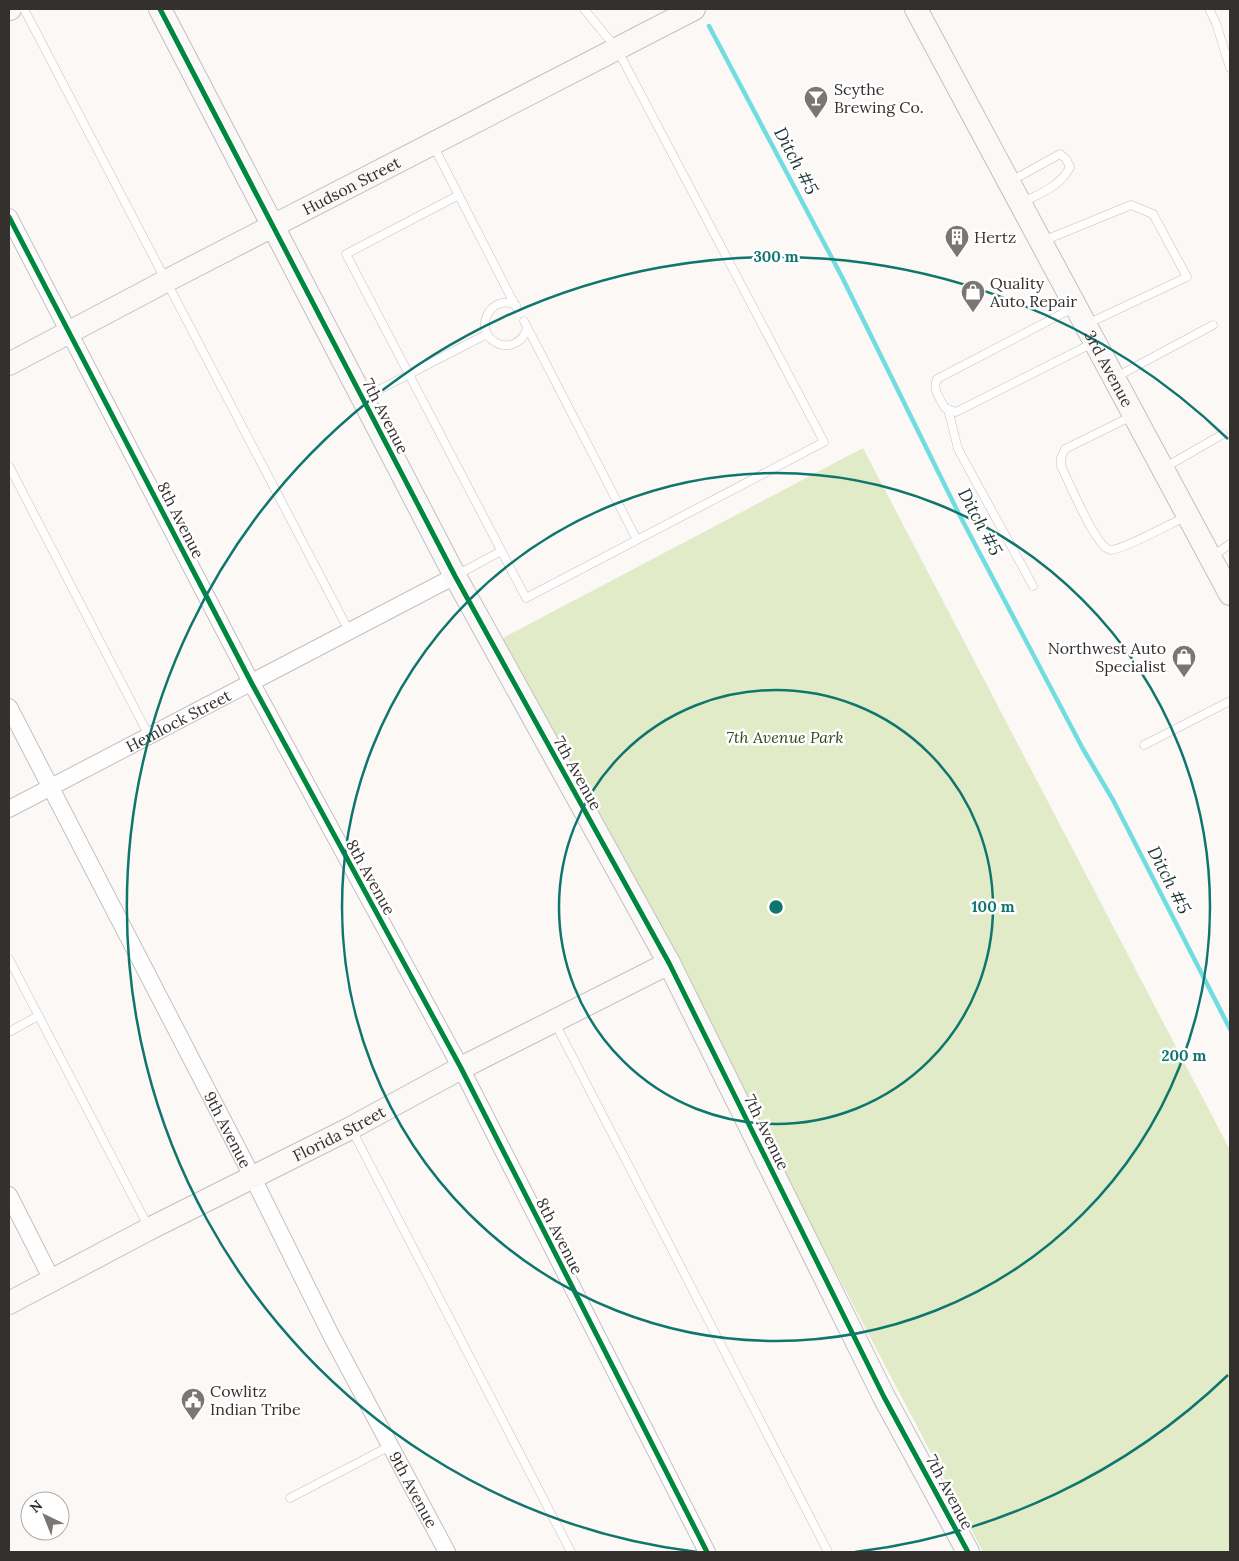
<svg xmlns="http://www.w3.org/2000/svg" width="1239" height="1561" font-family="Lora,serif">
<rect width="100%" height="100%" fill="#fcf8f6"/>
<path fill="#e2ebc7" d="M863,448L1230,1150V1552H983L503,638Z"/>
<g fill="none" stroke-linecap="round" stroke-linejoin="round">
<path stroke="#71dde0" stroke-width="4.5" d="M709,26L842,277L959,514L1083,749L1113,800L1230,1029"/>
<defs>
<path id="lane" d="M24,9L349,631
M1209,9L1216,23L1230,68
M433,145L516,307
M1011,181L1060,154L1066,159L1070,167C1061,186 1041,193 1023,202
M459,195L346,254L526,598L824,442L617,49L584,9
M1043,241L1131,205L1153,214L1187,277L1087,324
M516,305C492,293 472,328 495,342C501,346 507,346 513,344C521,341 526,334 527,327
M1073,308L937,379C932,389 940,399 945,408L956,412L1093,343
M524,321L637,540
M1116,377L1213,325
M365,397L487,334
M948,409L958,449L1033,586
M1132,416L1065,449L1061,458V466C1068,480 1097,550 1111,550C1125,549 1170,524 1185,517
M9,466L149,736
M1164,468L1223,434
M1213,556L1230,544
M457,575L501,551
M1144,745L1230,701
M9,959L149,1228
M555,1023L828,1552
M9,1032L38,1016
M352,1130L571,1552
M290,1498L390,1446"/>
<g id="street">
<path d="M9,217L251,682L461,1068L707,1552"/>
<path id="s1" d="M9,707L253,1178L331,1335L447,1552"/>
<path id="s2" d="M9,809L455,576"/>
<path d="M9,1195L52,1280"/>
</g>
<g id="secondary">
<path d="M9,9H10"/>
<path d="M160,9L455,576L669,963L884,1397L968,1552"/>
<path id="s3" d="M916,9L1230,594"/>
<path id="s4" d="M9,364L166,281L694,9"/>
<path id="s5" d="M9,1303L149,1229L351,1128L461,1068L669,963"/>
</g>
</defs>
<use href="#lane" stroke="#c4c0bf" stroke-width="9"/>
<use href="#street" stroke="#c4c0bf" stroke-width="18"/>
<use href="#secondary" stroke="#c4c0bf" stroke-width="24"/>
<use href="#lane" stroke="#fffefe" stroke-width="8"/>
<use href="#street" stroke="#fffefe" stroke-width="16"/>
<use href="#secondary" stroke="#faf9f7" stroke-width="22"/>
<defs>
<path id="cycleway" d="M160,9L455,576L669,963L884,1397L968,1552
M9,217L251,682L461,1068L707,1552"/>
</defs>
<use href="#cycleway" stroke="#fff" stroke-width="8"/>
<use href="#cycleway" stroke="#00873e" stroke-width="5"/>
</g>
<g fill="none" stroke="#0f766e" stroke-width="2.5">
<circle cx="776" cy="907" r="217"/>
<circle cx="776" cy="907" r="434"/>
<path d="M1228 1375A650 650 0 0 1 855 1552M697 1552A650 650 0 1 1 1228 439"/>
</g>
<defs>
<symbol id="bar-pin" viewBox="-11 -11 22 30"><path d="M0 17L-7.5 6A9.5 9.5 0 1 1 7.5 6Z" fill="#7a7674" stroke="#fff"/><path d="M-6-5H6L.8 .8V4.5H3.5V6h-7V4.5H-.8V.8Z" fill="#fff"/></symbol>
<symbol id="building-pin" viewBox="-11 -11 22 30"><path d="M0 17L-7.5 6A9.5 9.5 0 1 1 7.5 6Z" fill="#7a7674" stroke="#fff"/><path d="M-4-6H4V6H1V3H-1V6H-4ZM-2.5-4.3h1.7v1.8h-1.7ZM.8-4.3h1.7v1.8H.8ZM-2.5-1h1.7V.8h-1.7ZM.8-1h1.7V.8H.8Z" fill="#fff"/></symbol>
<symbol id="shop-pin" viewBox="-11 -11 22 30"><path d="M0 17L-7.5 6A9.5 9.5 0 1 1 7.5 6Z" fill="#7a7674" stroke="#fff"/><path d="M-5-2.5h2.3a2.7 3.5 0 0 1 5.4 0H5L5.5 6h-11ZM-1.5-2.5h3a1.5 2.3 0 0 0-3 0Z" fill="#fff"/></symbol>
<symbol id="civic-pin" viewBox="-11 -11 22 30"><path d="M0 17L-7.5 6A9.5 9.5 0 1 1 7.5 6Z" fill="#7a7674" stroke="#fff"/><path d="M-.6-6.5H3V-4.5H.6V-3L4-1V1h2V6H-6V1h2V-1L-.6-3ZM-1.2 2.5V6h2.4V2.5Z" fill="#fff"/></symbol>
</defs>
<g fill-rule="evenodd">
<use href="#bar-pin" x="802" y="84" width="28" height="38"/>
<use href="#building-pin" x="943" y="223" width="28" height="38"/>
<use href="#shop-pin" x="959" y="278" width="28" height="38"/>
<use href="#shop-pin" x="1170" y="643" width="28" height="38"/>
<use href="#civic-pin" x="179" y="1386" width="28" height="38"/>
</g>
<g text-anchor="middle" stroke-width="5" stroke-linejoin="round" paint-order="stroke">
<g font-size="16" fill="#34302e" stroke="#fff" text-anchor="start">
<text x="834" y="95">Scythe<tspan x="834" dy="18">Brewing Co.</tspan></text>
<text x="974" y="243">Hertz</text>
<text x="990" y="289">Quality<tspan x="990" dy="18">Auto Repair</tspan></text>
<text x="1166" y="654" text-anchor="end">Northwest Auto<tspan x="1166" dy="18">Specialist</tspan></text>
<text x="210" y="1397">Cowlitz<tspan x="210" dy="18">Indian Tribe</tspan></text>
</g>
<g font-size="16" fill="#34302e" stroke="#fff">
<text dy="6" stroke="none"><textPath href="#s4" startOffset="386">Hudson Street</textPath></text>
<text dy="6" stroke="none"><textPath href="#s3" startOffset="408">3rd Avenue</textPath></text>
<text transform="translate(386 416) rotate(63)" y="6">7th Avenue</text>
<text transform="translate(181 520) rotate(63)" y="6">8th Avenue</text>
<text dy="6" stroke="none"><textPath href="#s2" startOffset="191">Hemlock Street</textPath></text>
<text transform="translate(578 773) rotate(61)" y="6">7th Avenue</text>
<text transform="translate(371 877) rotate(61)" y="6">8th Avenue</text>
<text dy="6" stroke="none"><textPath href="#s1" startOffset="476">9th Avenue</textPath></text>
<text transform="translate(767 1132) rotate(64)" y="6">7th Avenue</text>
<text dy="6" stroke="none"><textPath href="#s5" startOffset="371">Florida Street</textPath></text>
<text transform="translate(560 1236) rotate(63)" y="6">8th Avenue</text>
<text dy="6" stroke="none"><textPath href="#s1" startOffset="881">9th Avenue</textPath></text>
<text transform="translate(950 1492) rotate(62)" y="6">7th Avenue</text>
</g>
<g font-size="16" font-style="italic" fill="#38421b" stroke="#fff">
<text x="785" y="743">7th Avenue Park</text>
</g>
<g font-size="18" font-style="italic" fill="#1e3637" stroke="#fff">
<text transform="translate(796 161) rotate(62)" y="6">Ditch #5</text>
<text transform="translate(980 522) rotate(62)" y="6">Ditch #5</text>
<text transform="translate(1169 880) rotate(63)" y="6">Ditch #5</text>
</g>
</g>
<circle cx="776" cy="907" r="8" fill="#0f766e" stroke="#fff" stroke-width="2.5"/>
<g font-size="15" text-anchor="middle" font-weight="bold" fill="#0f766e" stroke="#fff" stroke-width="5" stroke-linejoin="round" paint-order="stroke">
<text x="776" y="262">300 m</text>
<text x="993" y="912">100 m</text>
<text x="1184" y="1061">200 m</text>
</g>
<rect width="1239" height="1561" fill="none" stroke="#34302e" stroke-width="20"/>
<g transform="translate(45 1516) rotate(317)"><circle r="24" fill="#ffffff" stroke="#aeacab"/>
<path d="M0-4L9 19L0 12L-9 19Z" fill="#7a7674"/>
<text y="-8" font-size="14" font-weight="bold" text-anchor="middle" fill="#34302e">N</text>
</g>
</svg>
